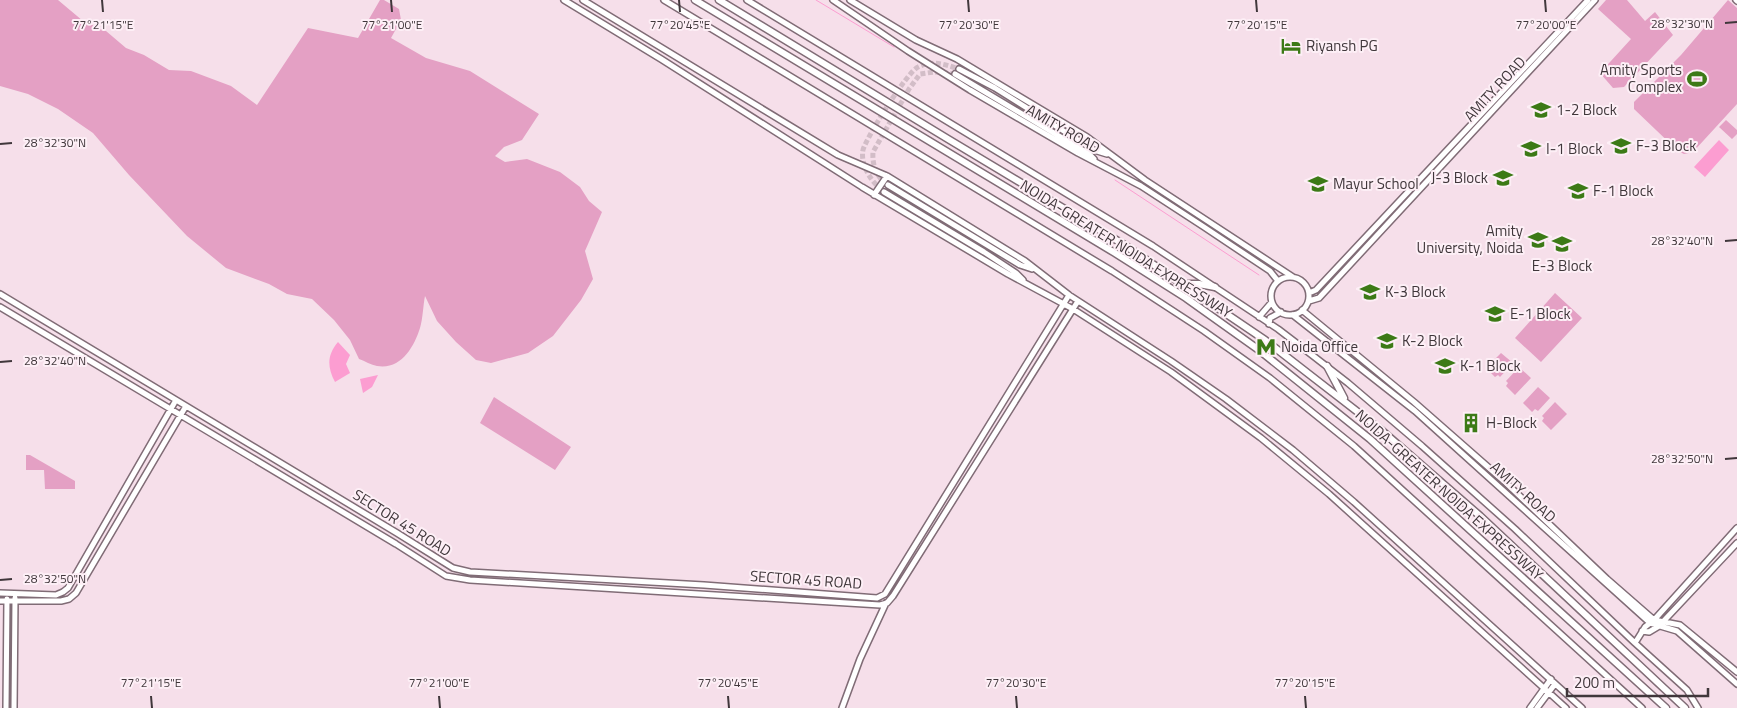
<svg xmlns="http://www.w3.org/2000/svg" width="1737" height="708" font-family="'Titillium Web',sans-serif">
<rect width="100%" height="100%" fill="#f6dfea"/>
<path fill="#e4a0c4" d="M0,0H58L83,21L106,31L126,48L144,55L169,70L191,71L231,86L257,105L308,28L358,38L380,0H384L399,9L401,20L391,38L426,58L470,71L539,114L522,140L504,147L495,156L505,162L527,159L560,172L580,187L589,201L602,212L585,251L593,279L581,300L553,336L528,353L491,363L476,360L456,342L437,321L425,296C423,306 423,318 420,328C414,347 401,370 377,366C371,365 365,361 359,359L350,340L334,320L312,299L287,294L269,284L226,268L187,236L129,175L93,133L58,109L28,94L0,86Z
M1606,0H1627L1645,21L1655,12L1673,35L1624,87L1613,88L1600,73L1631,39L1598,9Z
M1728,0L1737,8V104L1693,152L1684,154L1678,151L1634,109V102L1681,55Z
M1726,120L1737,130V134L1732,139L1719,127Z
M1555,293L1582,318L1541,362L1515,338Z
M1501,353L1513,363L1500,377L1498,375L1495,377L1486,368Z
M1519,367L1531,378L1515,395L1506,386L1508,383L1506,381Z
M1538,387L1550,398L1538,411L1535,409L1532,412L1523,403Z
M494,397L571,447L555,470L480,423Z
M1555,402L1567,414L1551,430L1542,421L1544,418L1542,416Z
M26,455H30L75,481V489H45L44,470H26Z"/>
<path fill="#fc9dd1" d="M1719,140L1729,150L1705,177L1694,167Z
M338,342L350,355L346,364L350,373L335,382C327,367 327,355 338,342Z
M378,375L372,387L363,393L360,379Z"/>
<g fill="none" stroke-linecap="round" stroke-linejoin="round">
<path stroke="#fc9dd1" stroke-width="1" d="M816,0L894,47
M1115,180L1259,275"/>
<path stroke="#d2bdc7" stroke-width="5" stroke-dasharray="5 2.5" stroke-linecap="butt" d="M886,184C876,176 872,164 873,152L909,89L920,74L934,72L955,74
M882,190C871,182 860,164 863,150C866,138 907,72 918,67C932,60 944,64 959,69"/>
<defs>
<path id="tertiary" d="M564,0L661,59L862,187L1008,274L1073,309L1171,372L1261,438L1329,494L1566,708
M583,0L838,155L887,176L1025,261L1069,295L1171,361L1226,399L1293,450L1354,502L1582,708
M664,0L1112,271L1204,331L1270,378L1354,446L1642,708
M747,0L1153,246L1278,329L1312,355L1348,383L1422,446L1515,529L1635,643L1687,690L1698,708
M833,0L908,51L970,90L1078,153L1141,186L1204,227L1270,271L1278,281
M850,0L916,40L957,59L1087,137L1145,180L1293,277
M1736,0L1737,1
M959,69L995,88L1094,150L1107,154
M955,74L1089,154L1094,159
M888,185L1020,265L1032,269
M884,192L984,252L1016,273L1023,280
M874,195L887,176
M1271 296a19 19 0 1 1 38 0a19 19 0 1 1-38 0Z
M1309,293L1316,290L1588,0
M0,294L397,533L453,568L470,572L704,585L877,598L885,594L1069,295
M1309,301L1319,298L1595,0
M0,307L396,544L446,576L470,580L880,605L887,603L893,596L1078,301
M1302,310L1414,402L1504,481L1607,579L1654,620L1680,625L1737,672
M1293,315L1415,411L1650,623L1677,631L1737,684
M1259,317L1272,302
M1269,324L1270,318L1281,312
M0,593L56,595L63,592L68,588L176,400
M0,601H61L69,599L76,593L186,406
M1642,631L1649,632L1659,626L1737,543
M1635,643L1645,627L1654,620L1737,528
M6,708L7,599
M14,708L15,598
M842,708L860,659L886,603
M1530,708L1551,679
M1537,708L1555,684"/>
<path id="trunk" d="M695,0L1115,253L1186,298L1259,350L1370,439L1666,708
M719,0L948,139L1123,244L1265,340L1381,430L1480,516L1685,708
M1183,284H1199L1215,287
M1327,366L1344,398"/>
</defs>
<use href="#tertiary" stroke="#806c76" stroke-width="8"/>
<use href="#trunk" stroke="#806c76" stroke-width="9"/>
<use href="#tertiary" stroke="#fff" stroke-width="5"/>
<use href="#trunk" stroke="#fff" stroke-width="6"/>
</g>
<path fill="none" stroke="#40373b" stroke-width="2" d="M102,0L103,12M391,0L392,12M679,0L680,12M968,0L969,12M1256,0L1257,12M1545,0L1546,12M1725,23L1737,22M0,144L12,143M1725,241L1737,240M0,362L12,361M1725,459L1737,458M0,580L12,579M151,696L152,708M439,696L440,708M728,696L729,708M1016,696L1017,708M1305,696L1306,708"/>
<defs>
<symbol id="hotel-bare" viewBox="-9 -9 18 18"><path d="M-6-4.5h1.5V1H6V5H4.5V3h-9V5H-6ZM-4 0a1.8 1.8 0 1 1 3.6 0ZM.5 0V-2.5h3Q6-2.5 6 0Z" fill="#3c7a16" stroke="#fdeff6" stroke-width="2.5" paint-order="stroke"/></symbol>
<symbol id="stadium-bare" viewBox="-9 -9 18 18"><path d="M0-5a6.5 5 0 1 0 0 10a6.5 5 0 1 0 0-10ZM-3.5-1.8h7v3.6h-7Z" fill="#3c7a16" stroke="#fdeff6" stroke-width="2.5" paint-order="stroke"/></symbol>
<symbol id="university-bare" viewBox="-9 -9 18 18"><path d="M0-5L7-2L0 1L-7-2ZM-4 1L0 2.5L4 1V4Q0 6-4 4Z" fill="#3c7a16" stroke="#fdeff6" stroke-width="2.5" paint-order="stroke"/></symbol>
<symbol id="school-bare" viewBox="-9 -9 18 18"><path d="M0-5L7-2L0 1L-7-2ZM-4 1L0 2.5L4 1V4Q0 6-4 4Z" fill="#3c7a16" stroke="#fdeff6" stroke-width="2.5" paint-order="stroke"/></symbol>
<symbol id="metro-bare" viewBox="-9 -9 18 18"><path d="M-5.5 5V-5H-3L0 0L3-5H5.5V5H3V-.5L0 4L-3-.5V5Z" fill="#3c7a16" stroke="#fdeff6" stroke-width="2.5" paint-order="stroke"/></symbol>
<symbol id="building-bare" viewBox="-9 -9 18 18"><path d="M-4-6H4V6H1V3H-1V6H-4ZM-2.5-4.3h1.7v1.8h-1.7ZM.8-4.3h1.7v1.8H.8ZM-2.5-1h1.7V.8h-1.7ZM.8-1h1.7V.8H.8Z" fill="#3c7a16" stroke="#fdeff6" stroke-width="2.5" paint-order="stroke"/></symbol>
</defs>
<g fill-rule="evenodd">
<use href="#hotel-bare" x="1277" y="32" width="28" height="28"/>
<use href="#stadium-bare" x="1683" y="65" width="28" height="28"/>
<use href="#university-bare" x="1527" y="96" width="28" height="28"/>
<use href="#university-bare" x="1607" y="132" width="28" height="28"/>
<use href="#university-bare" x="1517" y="135" width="28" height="28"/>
<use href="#university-bare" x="1489" y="164" width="28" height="28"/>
<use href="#school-bare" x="1304" y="170" width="28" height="28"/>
<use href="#university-bare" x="1564" y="177" width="28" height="28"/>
<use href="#university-bare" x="1524" y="226" width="28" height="28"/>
<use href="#university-bare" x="1548" y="230" width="28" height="28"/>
<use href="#university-bare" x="1356" y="278" width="28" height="28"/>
<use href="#university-bare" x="1481" y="300" width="28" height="28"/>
<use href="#university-bare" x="1373" y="327" width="28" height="28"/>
<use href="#metro-bare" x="1252" y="333" width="28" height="28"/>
<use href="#university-bare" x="1431" y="352" width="28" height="28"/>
<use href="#building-bare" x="1457" y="409" width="28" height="28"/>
</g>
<g text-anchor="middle" stroke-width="4" stroke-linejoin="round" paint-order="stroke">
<g font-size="15" fill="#40373b" stroke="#fdeff6" text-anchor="start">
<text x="1306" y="51">Riyansh PG</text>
<text x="1682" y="75" text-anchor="end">Amity Sports<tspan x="1682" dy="17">Complex</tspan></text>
<text x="1556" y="115">1-2 Block</text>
<text x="1636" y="151">F-3 Block</text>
<text x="1546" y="154">I-1 Block</text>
<text x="1488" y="183" text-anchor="end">J-3 Block</text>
<text x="1333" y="189">Mayur School</text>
<text x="1593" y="196">F-1 Block</text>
<text x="1523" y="236" text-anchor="end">Amity<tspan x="1523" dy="17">University, Noida</tspan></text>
<text x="1562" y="271" text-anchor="middle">E-3 Block</text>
<text x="1385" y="297">K-3 Block</text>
<text x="1510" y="319">E-1 Block</text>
<text x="1402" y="346">K-2 Block</text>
<text x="1281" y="352">Noida Office</text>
<text x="1460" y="371">K-1 Block</text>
<text x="1486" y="428">H-Block</text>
</g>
<g font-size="15" fill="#40373b" stroke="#fdeff6">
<text transform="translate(1495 89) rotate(-47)" y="5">AMITY ROAD</text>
<text transform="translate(1063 129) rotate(30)" y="5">AMITY ROAD</text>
<text transform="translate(1126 249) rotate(32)" y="5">NOIDA-GREATER NOIDA EXPRESSWAY</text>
<text transform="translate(1523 492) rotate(42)" y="5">AMITY ROAD</text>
<text transform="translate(1449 495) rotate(42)" y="5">NOIDA-GREATER NOIDA EXPRESSWAY</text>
<text transform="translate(402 523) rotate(32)" y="5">SECTOR 45 ROAD</text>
<text transform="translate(806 580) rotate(4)" y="5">SECTOR 45 ROAD</text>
</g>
</g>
<g font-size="12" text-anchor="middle" fill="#40373b" stroke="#fdeff6" stroke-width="4" stroke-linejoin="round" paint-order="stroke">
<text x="1682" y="28">28°32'30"N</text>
<text x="103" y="29">77°21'15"E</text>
<text x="392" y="29">77°21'00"E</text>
<text x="680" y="29">77°20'45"E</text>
<text x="969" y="29">77°20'30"E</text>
<text x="1257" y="29">77°20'15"E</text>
<text x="1546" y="29">77°20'00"E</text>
<text x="55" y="147">28°32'30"N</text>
<text x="1682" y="245">28°32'40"N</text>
<text x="55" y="365">28°32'40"N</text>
<text x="1682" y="463">28°32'50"N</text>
<text x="55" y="583">28°32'50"N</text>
<text x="151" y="687">77°21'15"E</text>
<text x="439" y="687">77°21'00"E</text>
<text x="728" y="687">77°20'45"E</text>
<text x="1016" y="687">77°20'30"E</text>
<text x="1305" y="687">77°20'15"E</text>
</g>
<path d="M1567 688v8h141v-8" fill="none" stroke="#40373b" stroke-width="2.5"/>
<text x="1574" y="688" font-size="15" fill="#40373b" stroke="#fdeff6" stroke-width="4" paint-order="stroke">200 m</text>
</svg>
